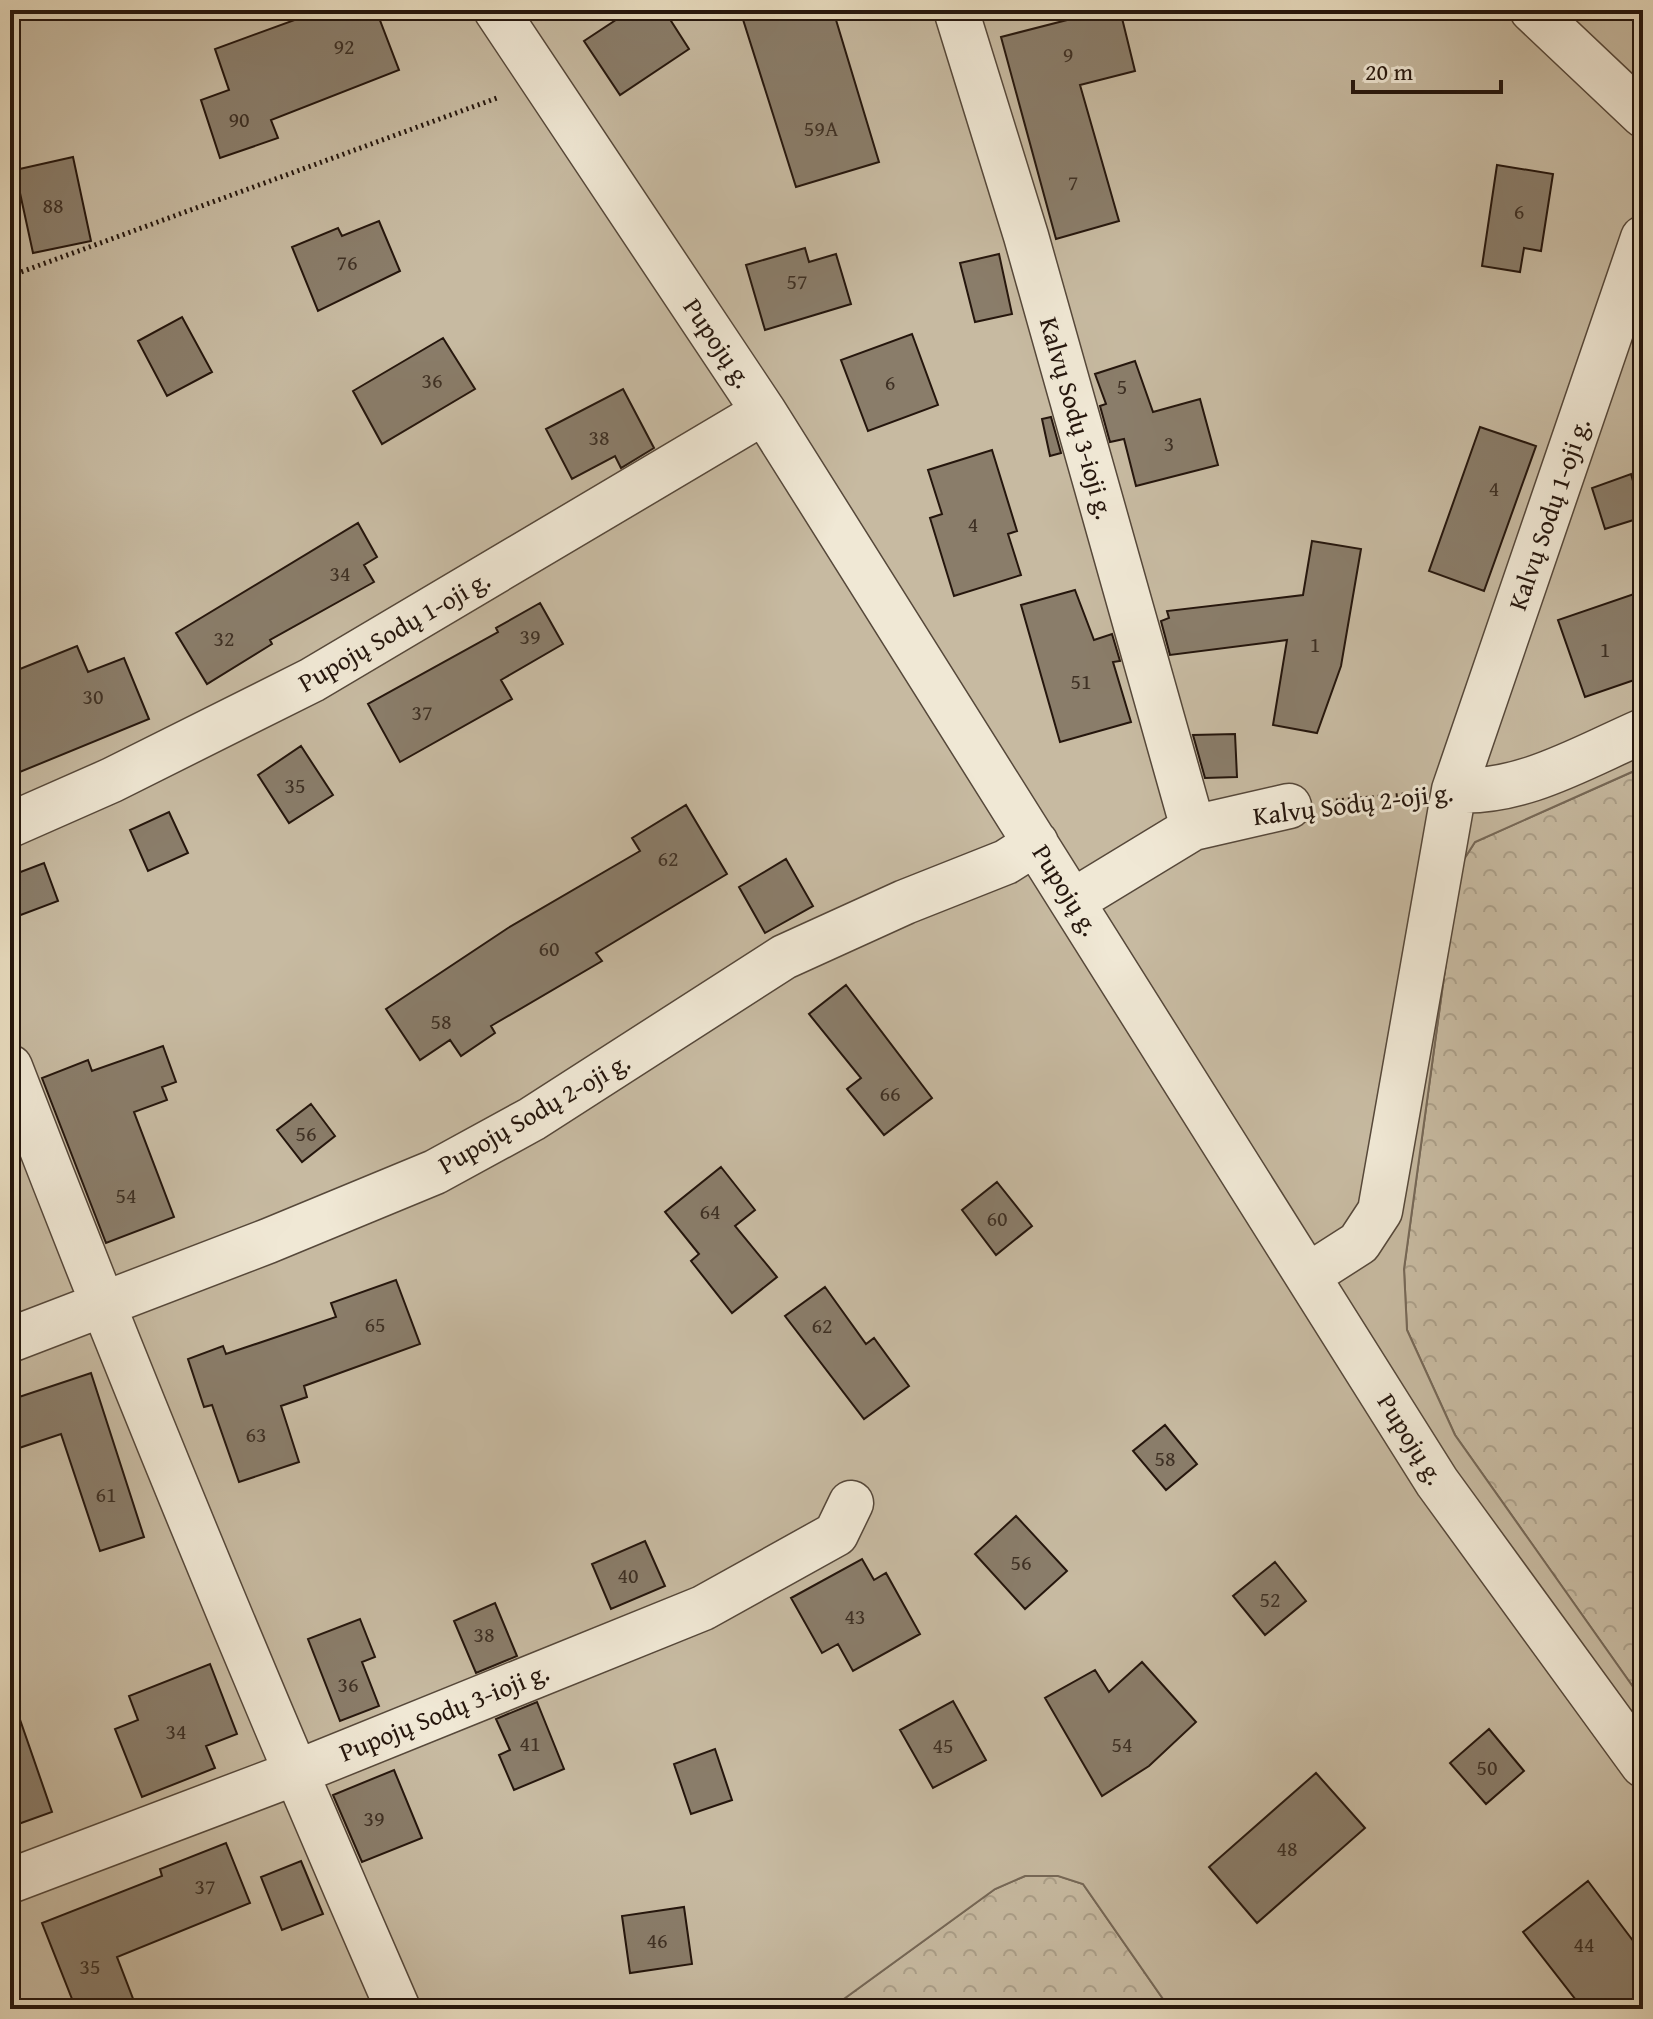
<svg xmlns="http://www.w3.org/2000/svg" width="1653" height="2019" font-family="'Gentium Book Plus',serif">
<defs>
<pattern id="forest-crowns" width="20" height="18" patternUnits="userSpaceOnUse" patternTransform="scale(2)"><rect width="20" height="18" fill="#c7baa1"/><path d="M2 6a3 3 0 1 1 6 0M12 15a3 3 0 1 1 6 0" fill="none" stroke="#ab9f89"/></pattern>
</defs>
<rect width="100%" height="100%" fill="#e8dcbf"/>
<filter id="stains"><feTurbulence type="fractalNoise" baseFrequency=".0025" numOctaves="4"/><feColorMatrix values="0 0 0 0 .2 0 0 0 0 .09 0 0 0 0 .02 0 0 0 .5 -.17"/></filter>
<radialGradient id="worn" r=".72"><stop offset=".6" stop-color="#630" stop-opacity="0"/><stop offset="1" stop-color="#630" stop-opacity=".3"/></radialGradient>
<path fill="url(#forest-crowns)" stroke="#766857" stroke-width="2" d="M1643,767V1701L1455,1435L1407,1330L1404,1269L1459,867L1475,842Z
M1025,1876H1059L1083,1884L1170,2009H830L995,1889Z"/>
<path fill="#c7baa1" stroke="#766857" stroke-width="2" d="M10,10H1643V767L1475,842L1459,867L1404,1269L1407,1330L1455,1435L1643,1701V2009H1170L1083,1884L1058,1876H1025L995,1889L830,2009H10Z"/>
<path fill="#8a7d6a" stroke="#25160d" stroke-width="2" d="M322,10H376L399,70L271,120L278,138L220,158L201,100L229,90L215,49Z
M631,10H664L689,49L620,95L584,41Z
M740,10H833L879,162L796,187Z
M1106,10H1120L1135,71L1080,85L1119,221L1056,239L1001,37Z
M73,157L91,241L33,253L15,170Z
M1497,165L1553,174L1541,251L1524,248L1520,272L1482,266Z
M379,221L400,271L318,311L292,247L338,228L342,236Z
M805,248L809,262L836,254L851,304L765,330L746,265Z
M999,254L1012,314L975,322L960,263Z
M182,317L212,372L167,396L138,341Z
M912,334L938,405L868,431L841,360Z
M443,338L475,389L382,444L353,391Z
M1135,361L1153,412L1200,399L1218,465L1136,486L1124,439L1110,442L1100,406L1106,404L1095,374Z
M623,389L654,448L621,468L615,456L572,479L546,429Z
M1051,417L1061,453L1050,456L1042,419Z
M1480,427L1536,446L1484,591L1429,571Z
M992,450L1017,531L1008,534L1021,575L954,596L930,518L942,514L928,470Z
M1631,474L1643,517L1605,529L1592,488Z
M358,523L377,557L364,565L374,582L270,640L272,644L207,684L176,633Z
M1312,541L1361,549L1341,666L1317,733L1273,725L1287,640L1170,655L1161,621L1169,618L1167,611L1303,595Z
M1075,590L1094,640L1112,634L1120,661L1113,662L1131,722L1060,742L1021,605Z
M1634,594L1643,619V677L1585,697L1558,620Z
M540,603L563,644L501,680L512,699L400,762L368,704L498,632L496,628Z
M77,646L88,672L124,658L149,719L10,776V673Z
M1235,734L1237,777L1205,778L1193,735Z
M301,746L333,795L289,823L258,775Z
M686,805L727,874L596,953L602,961L491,1026L495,1033L461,1056L450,1040L420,1060L386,1009L508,928L640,851L632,838Z
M169,812L188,853L148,871L130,830Z
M786,859L813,906L765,933L739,887Z
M44,863L58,901L10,919V876Z
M846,985L932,1098L884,1135L847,1089L861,1078L809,1014Z
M163,1046L176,1082L162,1087L167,1100L134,1112L174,1217L106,1243L42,1078L88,1060L92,1071Z
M311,1104L335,1136L302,1162L277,1130Z
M721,1167L755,1210L735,1226L777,1277L732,1313L691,1261L699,1254L665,1212Z
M997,1182L1032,1226L996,1255L962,1210Z
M396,1280L420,1344L304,1386L307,1397L281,1406L299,1462L239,1482L212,1405L204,1407L188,1359L223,1346L226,1354L336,1317L331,1303Z
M825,1287L866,1344L874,1338L909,1386L864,1419L785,1316Z
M91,1373L144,1537L100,1551L61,1434L10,1451V1400Z
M1165,1425L1197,1464L1166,1490L1133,1451Z
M1016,1516L1067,1571L1025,1609L975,1554Z
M645,1541L665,1586L611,1609L592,1564Z
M862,1559L874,1580L886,1573L920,1634L853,1671L838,1644L822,1653L791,1598Z
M1275,1562L1306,1601L1265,1635L1233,1596Z
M495,1603L517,1656L476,1673L454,1621Z
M360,1619L375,1657L362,1662L379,1706L340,1721L308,1639Z
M1142,1662L1196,1722L1149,1766L1102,1796L1045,1698L1095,1670L1109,1692Z
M210,1664L237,1734L206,1746L215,1768L142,1797L115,1729L138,1720L129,1696Z
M953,1701L986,1760L933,1788L900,1730Z
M537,1702L564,1769L514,1790L499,1755L510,1750L496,1719Z
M16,1708L52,1812L10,1827V1709Z
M1489,1729L1524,1771L1486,1804L1450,1763Z
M715,1749L732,1800L691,1814L674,1764Z
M394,1770L422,1838L362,1862L333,1795Z
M1316,1773L1365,1828L1257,1923L1209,1867Z
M226,1843L250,1903L117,1957L137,2009H76L42,1923L162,1876L160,1869Z
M301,1861L323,1914L282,1930L261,1877Z
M1588,1881L1643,1954V2009H1583L1523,1932Z
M684,1907L692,1964L630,1973L622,1916Z"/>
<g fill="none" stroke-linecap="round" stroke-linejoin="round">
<defs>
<path id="street" d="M496,10L764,412L1437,1482L1643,1765
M956,10L1026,236L1193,828
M1532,10L1643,115
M1454,790C1521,795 1583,757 1643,731
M10,825L112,780L312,680L764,412
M1073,901L1193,828L1289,806
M10,1067C132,1384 262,1698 398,2009
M1309,1275L1359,1243L1380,1211L1454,790L1643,238
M10,1340L268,1241L435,1172L532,1119L784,957L905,902L1006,862L1036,843
M10,1881L295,1773L703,1608L836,1534L851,1503"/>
</defs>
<use href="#street" stroke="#56483a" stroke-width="47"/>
<path stroke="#25160d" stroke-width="5" stroke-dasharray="2 4" stroke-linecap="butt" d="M10,276L497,98
M1336,801L1405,795"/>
<use href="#street" stroke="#f0e8d5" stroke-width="44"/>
</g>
<g text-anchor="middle" stroke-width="6" stroke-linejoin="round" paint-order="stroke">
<g font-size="22" fill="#3e3024">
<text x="344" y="54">92</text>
<text x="1068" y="62">9</text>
<text x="239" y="127">90</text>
<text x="821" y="136">59A</text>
<text x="1073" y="190">7</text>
<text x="53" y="213">88</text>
<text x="1519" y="219">6</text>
<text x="347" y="270">76</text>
<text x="797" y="289">57</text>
<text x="432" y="388">36</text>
<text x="890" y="390">6</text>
<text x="1122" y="394">5</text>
<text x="599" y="445">38</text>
<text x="1169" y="451">3</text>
<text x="1494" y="496">4</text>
<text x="973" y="532">4</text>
<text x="340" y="581">34</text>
<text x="530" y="644">39</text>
<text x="224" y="646">32</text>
<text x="1315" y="652">1</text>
<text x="1605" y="657">1</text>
<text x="1081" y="689">51</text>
<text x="93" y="704">30</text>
<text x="422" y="720">37</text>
<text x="295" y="793">35</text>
<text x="668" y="866">62</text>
<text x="549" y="956">60</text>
<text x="441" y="1029">58</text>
<text x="890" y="1101">66</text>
<text x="306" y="1141">56</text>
<text x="126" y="1203">54</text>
<text x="710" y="1219">64</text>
<text x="997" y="1226">60</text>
<text x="375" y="1332">65</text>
<text x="822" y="1333">62</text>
<text x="256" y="1442">63</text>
<text x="1165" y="1466">58</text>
<text x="106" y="1502">61</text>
<text x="1021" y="1570">56</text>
<text x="628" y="1583">40</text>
<text x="1270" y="1607">52</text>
<text x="855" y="1624">43</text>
<text x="484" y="1642">38</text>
<text x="348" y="1692">36</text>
<text x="176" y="1739">34</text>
<text x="530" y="1751">41</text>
<text x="1122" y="1752">54</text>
<text x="943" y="1753">45</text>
<text x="1487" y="1775">50</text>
<text x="374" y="1826">39</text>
<text x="1287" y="1856">48</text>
<text x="205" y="1894">37</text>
<text x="657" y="1948">46</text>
<text x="1584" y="1952">44</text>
<text x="90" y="1974">35</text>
</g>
<g font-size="26" fill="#25160d" stroke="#f0e8d5">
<text transform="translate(718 343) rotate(56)" y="9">Pupojų g.</text>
<text transform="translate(1077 418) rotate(74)" y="9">Kalvų Sodų 3-ioji g.</text>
<text transform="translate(1549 514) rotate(-71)" y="9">Kalvų Sodų 1-oji g.</text>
<text transform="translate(394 631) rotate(-30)" y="9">Pupojų Sodų 1-oji g.</text>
<text transform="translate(1353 804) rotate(-7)" y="9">Kalvų Sodų 2-oji g.</text>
<text transform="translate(1066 890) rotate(58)" y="9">Pupojų g.</text>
<text transform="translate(534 1113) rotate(-30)" y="9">Pupojų Sodų 2-oji g.</text>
<text transform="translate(1411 1439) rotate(58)" y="9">Pupojų g.</text>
<text transform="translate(444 1712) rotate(-22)" y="9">Pupojų Sodų 3-ioji g.</text>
</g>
</g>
<rect width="1653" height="2019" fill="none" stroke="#e8dcbf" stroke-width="40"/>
<rect x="12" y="12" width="1629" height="1995" fill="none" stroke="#25160d" stroke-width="4"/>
<rect x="20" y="20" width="1613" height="1979" fill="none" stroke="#25160d" stroke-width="2"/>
<path d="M1353 80v12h148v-12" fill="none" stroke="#25160d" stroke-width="4"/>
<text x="1365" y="80" font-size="24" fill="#25160d" stroke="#f0e8d5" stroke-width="6" paint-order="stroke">20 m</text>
<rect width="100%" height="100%" filter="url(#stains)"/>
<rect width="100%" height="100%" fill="url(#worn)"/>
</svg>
